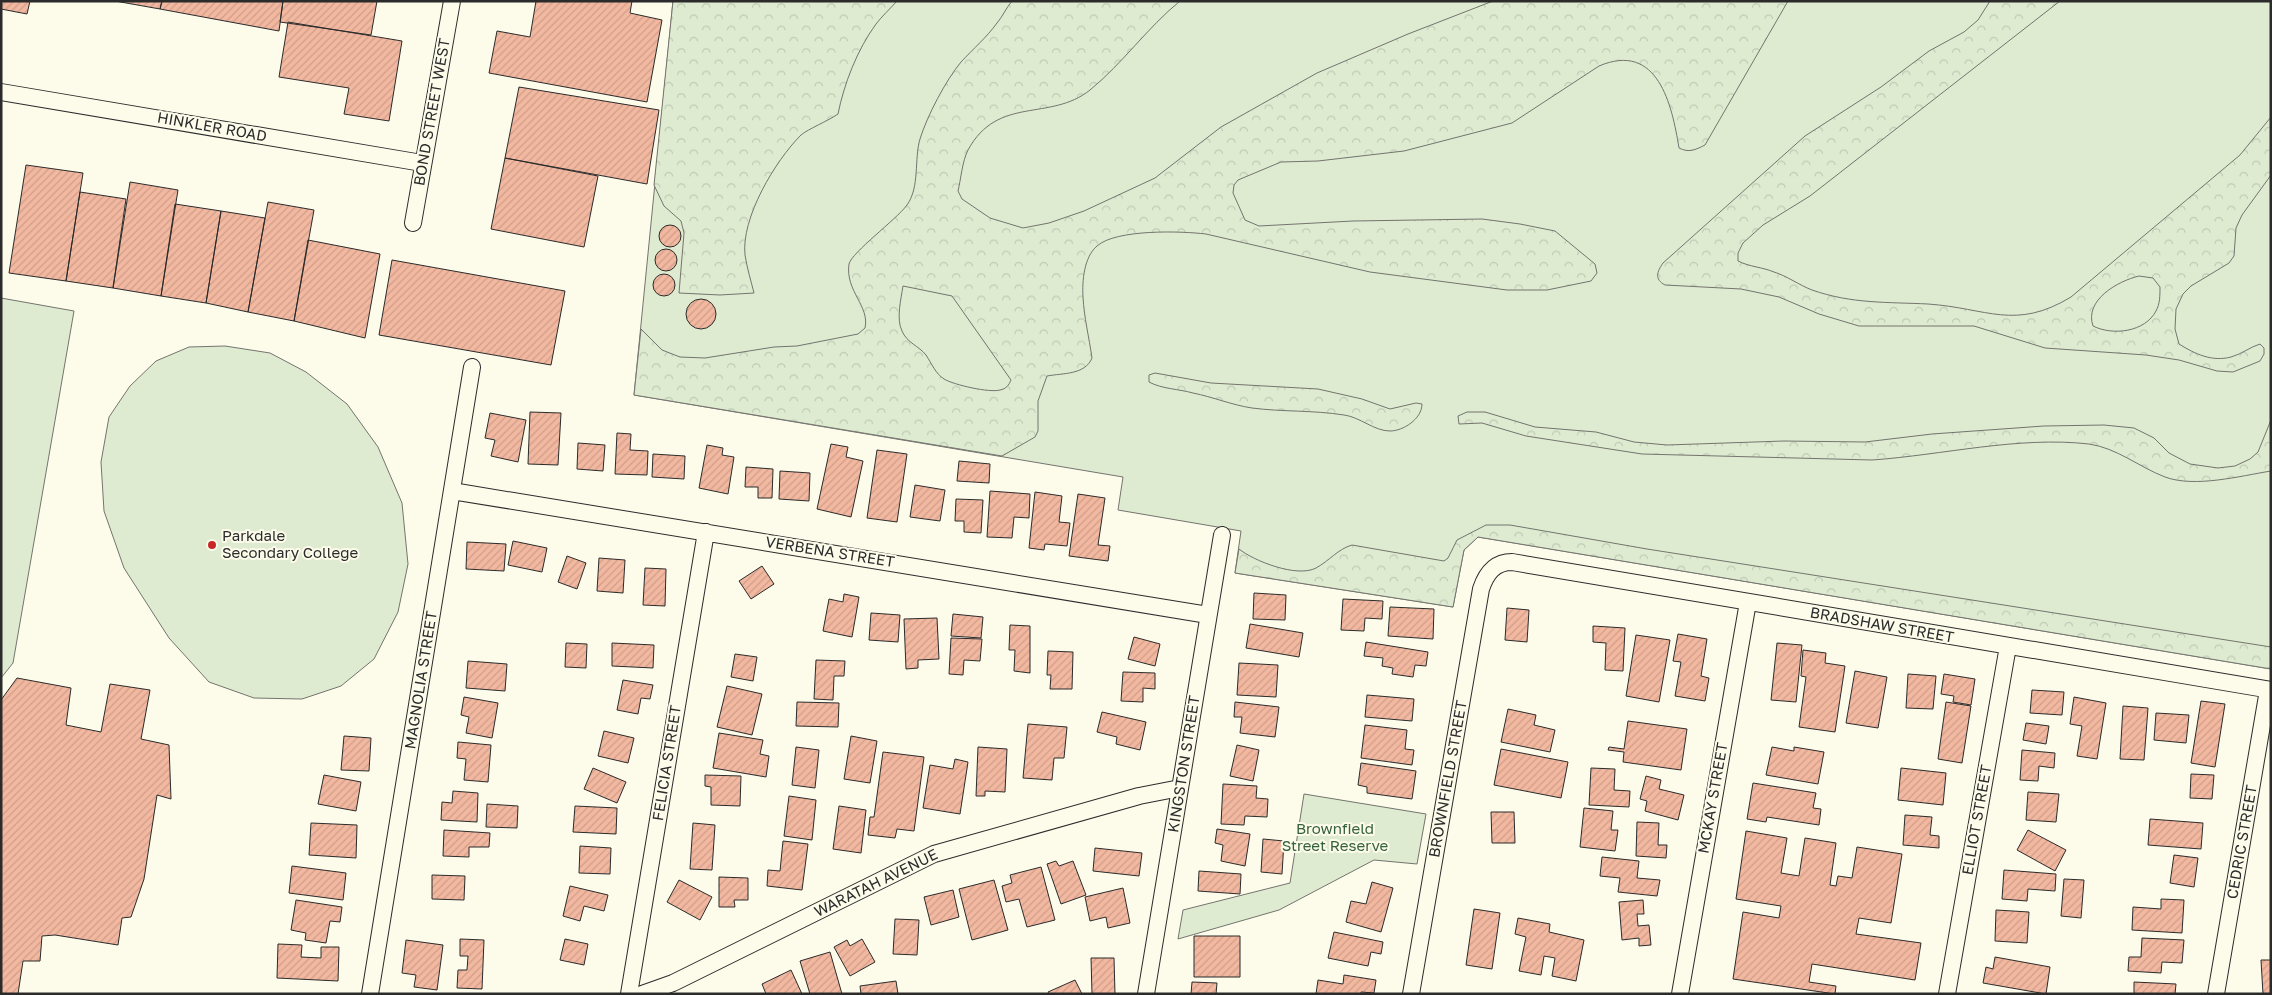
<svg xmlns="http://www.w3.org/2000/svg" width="2272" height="995" font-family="'Golos Text',sans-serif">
<defs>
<pattern id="forest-crowns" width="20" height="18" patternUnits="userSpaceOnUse" patternTransform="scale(1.25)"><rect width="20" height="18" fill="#deebd1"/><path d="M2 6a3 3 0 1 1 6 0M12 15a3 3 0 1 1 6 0" fill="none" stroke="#bfcab4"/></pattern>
<pattern id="building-hatch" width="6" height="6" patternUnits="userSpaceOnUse" patternTransform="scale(1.25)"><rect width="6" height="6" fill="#f2b8a0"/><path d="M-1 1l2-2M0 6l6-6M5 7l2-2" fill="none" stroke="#d09e8a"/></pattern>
</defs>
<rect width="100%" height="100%" fill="#fdfbea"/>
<path fill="#deebd1" stroke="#74746e" d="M673,1H2271V669L1478,537L1464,550L1453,607L1235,573L1241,531L1118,510L1123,477L634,395Z
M1,298L74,311L13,663L1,678Z
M225,346L270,353L306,372L347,404L378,447L402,503L408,564L398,612L374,659L341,686L302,699L254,698L209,682L169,638L124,568L104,511L101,462L109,417L130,386L156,361L189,347Z
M1304,794L1426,814L1417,864L1374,860L1279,910L1178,939L1183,910L1290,883Z"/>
<path fill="url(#forest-crowns)" stroke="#74746e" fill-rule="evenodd" d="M673,1H897C890,9 882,16 876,24C857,50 844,84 838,114C828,121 808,129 801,135C775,161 741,218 745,255C747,268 751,281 754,293L720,295L679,293L684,233L681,221L664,206L654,185Z
M1012,1H1180C1147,28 1123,63 1090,90C1050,122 998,95 968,150C962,162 961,179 958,191L962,199L990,218L1023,228L1049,223L1084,211L1155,178L1221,127L1317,73L1408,34L1493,1H1788L1705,145C1695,150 1689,153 1679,148C1672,105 1658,41 1599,66L1512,123L1404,151L1318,161L1281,162L1238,180L1234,185L1233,193L1245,220L1259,226L1353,221L1482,219L1520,224L1555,231L1595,264L1597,273L1591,281L1547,290H1507L1370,272L1206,234C1181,231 1116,229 1097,246C1084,257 1082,281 1083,297C1084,317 1089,337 1092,358C1085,375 1063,373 1047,376L1038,401V431L1035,437L1002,456L634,395L641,329L662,350L680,357L705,358L774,347L797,346L858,334L865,328C870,306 845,291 849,264C852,252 896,220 907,205C920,187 914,159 920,139C927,116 946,80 961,62C973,49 987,37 997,23C1003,16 1006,8 1012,1ZM903,286L952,296L1011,380C1009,385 1006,389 1000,390C990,393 954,385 944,379C935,373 932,364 926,355C919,346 907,343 902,331C896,319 901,299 903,286Z
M1990,1H2060L1810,196L1763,225L1743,243L1738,253V261C1750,267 1762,267 1774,272C1787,276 1799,285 1812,290C1852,304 1888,302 1928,304C1987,308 2015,331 2071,297L2240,155L2271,117V175L2242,215L2236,228L2234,256L2229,263L2191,286L2183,294L2176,309L2175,329L2179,344C2195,354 2212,362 2231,357C2242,354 2250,347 2260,344L2264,348V354L2260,361L2233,372L2217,371L2179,360L2146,355L2045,348L1974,326H1859L1819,314L1779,297L1741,289L1665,285C1654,279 1657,272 1663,263L1805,136L1881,87L1929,51L1964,32L1978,20ZM2139,276L2153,278L2160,287C2160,295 2160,304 2156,311C2145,332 2113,336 2093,326C2084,300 2118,281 2139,276Z
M1155,373L1211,383L1318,389L1362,399L1390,409L1416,403L1422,404C1422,419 1403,431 1390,431C1374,431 1360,417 1344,415C1313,410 1282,412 1252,408C1232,405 1213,397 1193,393C1179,389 1162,389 1149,382V375Z
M1467,412H1485L1535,427L1596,432L1634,442L1667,445L1784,441L1865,442L1932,434L2044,426L2104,425L2134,428L2154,438L2169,453L2190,464L2218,468L2235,466L2250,459L2258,452L2271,420V471C2240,476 2195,488 2165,477C2139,467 2117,448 2089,444C2018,436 1943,455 1872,460L1642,454L1526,436L1482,423L1459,424L1458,416Z
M1486,525H1510L1647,549L2271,647V669L1478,537L1464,550L1453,607L1235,573L1239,549C1254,561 1297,578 1316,568C1329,561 1338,549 1352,545L1444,561L1448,558L1457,540Z"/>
<path fill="url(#building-hatch)" stroke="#2b2b2b" d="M1,1H30L27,14L1,9Z
M115,1H162L160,9Z
M162,1H283L279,31L160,9Z
M283,1H377L371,35L280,22Z
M536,1H632L630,13L662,20L647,102L489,73L497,31L530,37Z
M288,22L402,41L389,121L344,114L349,88L279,77Z
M519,87L659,110L647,184L505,158Z
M505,158L598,176L584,247L491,229Z
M26,165L83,173L66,281L9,273Z
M130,182L178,190L161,296L113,288Z
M80,192L126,199L113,288L66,281Z
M268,202L314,210L294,321L248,312Z
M175,204L221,211L206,303L161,296Z
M221,211L265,218L248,312L206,303Z
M659 236a11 11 0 1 1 22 0a11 11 0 1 1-22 0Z
M308,240L380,254L365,338L294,321Z
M655 260a11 11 0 1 1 22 0a11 11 0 1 1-22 0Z
M392,260L565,291L551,365L379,335Z
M653 285a11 11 0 1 1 22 0a11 11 0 1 1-22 0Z
M686 314a15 15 0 1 1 30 0a15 15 0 1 1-30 0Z
M530,412L561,413L558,465L528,464Z
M490,413L526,420L518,462L491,456L495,440L485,438Z
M617,433L631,434L630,450L648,451L647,475L615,474Z
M578,443L605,445L603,471L577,469Z
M831,444L848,447L846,457L863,461L851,517L817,509Z
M707,445L723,448L722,455L734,457L728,494L699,488Z
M877,450L907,454L897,522L867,518Z
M653,454L685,456L684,479L652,477Z
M959,461L990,464L989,483L957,481Z
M746,467L773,469L772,498H758V487H745Z
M780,471L810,473L809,501L779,499Z
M915,485L945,490L940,521L910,517Z
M990,491L1030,494L1029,518L1014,517L1012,538L987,537Z
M1035,492L1062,496L1059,522L1070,523L1067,546L1045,544L1044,550L1029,548Z
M1078,494L1105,498L1098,545L1110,546L1108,561L1069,556Z
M956,499L983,500L981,533L964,532V521H955Z
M513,541L547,548L542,572L508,565Z
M467,542L506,544L504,571L466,569Z
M567,556L586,563L577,589L558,582Z
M599,558L625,560L623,593L597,591Z
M762,566L774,584L751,599L739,581Z
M645,568L666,569L665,606L643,605Z
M1254,593L1286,595L1285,620L1253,619Z
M844,594L859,597L852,637L823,631L829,599L843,602Z
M1343,599L1383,601L1382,619L1365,618L1364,631L1341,630Z
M1390,607L1434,609L1433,639L1388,636Z
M1507,608L1529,610L1527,642L1505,640Z
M871,613L900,615L898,642L869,640Z
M953,614L983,617L981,638L951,636Z
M937,618L939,659L918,660V668L906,669L904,619Z
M1250,624L1303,633L1299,657L1246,648Z
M1010,625L1030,626V673L1014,671L1015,650H1009Z
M1593,626L1625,628L1623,671L1605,670L1606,643L1593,642Z
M1678,634L1707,639L1701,676L1709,678L1705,701L1675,696L1681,662L1673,661Z
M1636,635L1670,640L1659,702L1626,696Z
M1134,637L1160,644L1155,666L1128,659Z
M951,638L982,639L980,661L964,660L963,675L949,674Z
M1366,642L1428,652L1426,666L1415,665L1413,677L1392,674L1393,668L1382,666L1383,658L1364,656Z
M566,643L587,644L586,668L565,667Z
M612,643L654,645L653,668L612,666Z
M1777,643L1802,645L1796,702L1771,700Z
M1803,650L1826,653L1825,663L1845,666L1835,732L1799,727L1806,677L1801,676Z
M1048,651L1073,652L1072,689H1050L1051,675H1047Z
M735,654L757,657L753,681L731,677Z
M816,660L845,661L844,676H834L833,700L814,699Z
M468,661L507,664L505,691L466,688Z
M1239,663L1278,665L1276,697L1237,695Z
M1855,671L1887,677L1878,728L1846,723Z
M1123,672L1155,673V689L1143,688V702L1121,701Z
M1908,674L1936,676L1933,709L1906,708Z
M1944,674L1975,679L1971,705L1953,702L1954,696L1941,694Z
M17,678L71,688L66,725L101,732L110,684L150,690L141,739L169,745L171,799L157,795L144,879L131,917L122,918L118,945L55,935L42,936L40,961H23L18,994H1V700Z
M623,680L653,685L650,699L641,698L638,714L617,710Z
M727,686L762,694L752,735L717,727Z
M2032,690L2064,692L2062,715L2030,713Z
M1367,695L1414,699L1412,721L1365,717Z
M464,697L498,703L492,738L466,733L469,717L461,715Z
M2074,697L2106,703L2097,759L2077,756L2082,726L2070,724Z
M2201,701L2225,704L2215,767L2191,763Z
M797,702L839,703L838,727L796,726Z
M1235,702L1279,707L1275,737L1240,733L1242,717H1234Z
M1946,702L1971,706L1962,763L1938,759Z
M2123,706L2148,708L2144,760L2120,759Z
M1508,709L1536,715L1534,725L1555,730L1550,752L1501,742Z
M1102,712L1146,722L1140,750L1116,744L1117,737L1097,732Z
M2156,713L2189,715L2186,743L2154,740Z
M1628,721L1687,729L1681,770L1623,762L1624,752L1608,750L1609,747L1624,749Z
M2026,723L2049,726L2046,744L2023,740Z
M1028,724L1067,727L1064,758H1054L1052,780L1023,778Z
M1365,725L1407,730L1405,749L1414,750L1412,765L1361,758Z
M604,731L634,738L628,763L598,756Z
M719,733L763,740L760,754L769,756L766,777L713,768Z
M344,736L371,738L369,771L341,770Z
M851,736L877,741L870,783L844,779Z
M458,742L491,745L488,782L464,780L466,759L457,758Z
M1237,745L1259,750L1253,781L1230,776Z
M796,747L819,750L815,788L792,785Z
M978,747L1007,749L1005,792L985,791V796H976Z
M1772,747L1794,751V747L1824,752L1818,784L1766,775Z
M1501,749L1568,762L1561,798L1494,785Z
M2022,750L2055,753L2054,768L2039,766L2038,781L2020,780Z
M883,752L924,757L914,831L897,829L895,838L868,835L870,817H874Z
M955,759L968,762L960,814L923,808L930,765L953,769Z
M1361,763L1416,771L1412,799L1367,793V787L1358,785Z
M593,768L626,782L617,803L584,789Z
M1591,768L1615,769L1614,790L1630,791L1629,807L1589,805Z
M1901,768L1946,773L1943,805L1898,800Z
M2191,774L2214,775L2212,799L2190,798Z
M324,775L361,782L356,811L318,804Z
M705,775L741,776L740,806L711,805V787L705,786Z
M1646,776L1661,780L1659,789L1684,795L1678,820L1645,811L1647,801L1640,799Z
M1753,783L1816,793L1813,808L1821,809L1819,825L1767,817L1766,822L1747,819Z
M1223,784L1257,786L1256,798L1268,799L1267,817L1245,816L1244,825L1221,824Z
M453,791L478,793L477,822L441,820L442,802L452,803Z
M2028,792L2059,794L2056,822L2026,820Z
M789,796L816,800L812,840L784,836Z
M487,804L518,806L517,828L486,827Z
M575,806L617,808L616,834L573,832Z
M839,806L866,810L861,853L833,849Z
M1584,808L1613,811L1611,830H1618L1615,851L1580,847Z
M1491,812H1514L1515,843H1492Z
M1905,815L1932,817L1930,835L1939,836V848L1903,845Z
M2150,819L2203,823L2201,849L2148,845Z
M1637,822L1659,823L1658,845H1667L1666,858L1636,856Z
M311,823L357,825L356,858L309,855Z
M693,823L715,825L712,870L690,869Z
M1217,829L1250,834L1245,866L1221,861L1223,845L1215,843Z
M444,830L490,833L489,847H469V857L443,856Z
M2028,830L2066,850L2055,871L2017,850Z
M1746,831L1787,838L1781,873L1799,876L1805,838L1836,843L1830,885L1836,886L1838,876L1852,878L1857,847L1902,854L1891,923L1859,918L1856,934L1921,943L1915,980L1812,964L1809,982L1836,986L1835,994L1733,979L1743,912L1779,918L1781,906L1736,899Z
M1263,839L1284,841L1282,874L1261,872Z
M783,841L808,844L802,890L767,886L768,870L780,871Z
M580,846L611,848L610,874L579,873Z
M1095,848L1142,853L1139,876L1093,871Z
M2174,855L2198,858L2194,887L2170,883Z
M1602,857L1639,861L1637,878L1660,880L1657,896L1618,892L1620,878L1600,876Z
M1056,861L1059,866L1073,861L1086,895L1061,904L1047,864Z
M292,866L346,873L343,900L289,893Z
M1041,867L1055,920L1027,927L1019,899L1006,902L1002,886L1012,883L1010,875Z
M2004,870L2056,874L2055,891L2028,889L2027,901L2002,899Z
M1199,871L1241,874L1240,894L1198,891Z
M432,875L465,876L464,900L432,899Z
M719,877L748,878V900H734L735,907H719Z
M2064,879L2084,880L2081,918L2061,916Z
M679,880L712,897L700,920L667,902Z
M994,880L1008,930L972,940L959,889Z
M1372,882L1393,888L1381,932L1346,922L1351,901L1366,904Z
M570,886L608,895L604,911L584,906L580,921L563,916Z
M1123,888L1130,923L1108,928L1106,917L1090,921L1085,897Z
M953,890L959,917L931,925L924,897Z
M2161,899L2184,900L2182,933L2132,930L2133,907L2161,909Z
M296,900L342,907L340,922L330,921L326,943L305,940L306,933L291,930Z
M1643,900L1644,914H1637L1638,926L1649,925L1651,945L1639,946V938L1622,940L1619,902Z
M1474,909L1500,913L1492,969L1466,965Z
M1996,910L2029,912L2027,943L1995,941Z
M1518,918L1550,924L1549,932L1584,940L1576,981L1552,976L1555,958L1544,956L1541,975L1519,971L1526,937L1515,934Z
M895,919L919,920L917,955L893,954Z
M1334,932L1383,942L1381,954L1371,952L1368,966L1328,958Z
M1194,936H1240V977H1194Z
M2142,938L2184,940L2182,963L2162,962L2161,973L2128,971L2129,957H2141Z
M460,939L484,940L482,989L457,988L458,970H467L468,956H460Z
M565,939L588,944L584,965L560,960Z
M862,939L875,962L850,976L834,947L847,940L850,946Z
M406,940L443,945L437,990L414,987L416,975L402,973Z
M278,944L302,945L301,957L321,958V947H339L338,981L277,978Z
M830,952L842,994H810L800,961Z
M1995,957L2050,967L2046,994L1983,983L1986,967L1993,969Z
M1091,958H1114L1115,994H1092Z
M2261,960H2271V994H2263Z
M791,970L802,994H766L762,984Z
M1344,975L1376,980L1374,993L1361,992V994H1316L1318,980L1343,984Z
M1075,980L1082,994H1049L1048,992Z
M896,981L898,994H861L860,986Z
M1192,982L1217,983L1216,994H1191Z
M2134,982L2176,984L2175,994H2134Z"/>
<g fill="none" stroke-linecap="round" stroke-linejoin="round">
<defs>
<path id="street" d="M1,92L422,163
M413,223L452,1
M452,491L1208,615
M370,994L472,367
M629,994L706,532
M642,994L673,983L934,854L1139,796L1180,788
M1146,994L1222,535
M1411,994L1481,589C1486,574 1494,562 1512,562L2271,690
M1680,994L1748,602
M1947,994L2008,646
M2216,994L2268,690"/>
</defs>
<use href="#street" stroke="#2b2b2b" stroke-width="18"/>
<use href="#street" stroke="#fdfbea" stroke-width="16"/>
</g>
<circle fill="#c62828" stroke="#fdfbea" stroke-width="2" cx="212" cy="545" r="5"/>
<g text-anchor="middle" stroke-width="4" stroke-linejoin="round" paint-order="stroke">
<g font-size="15" fill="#2b2b2b" stroke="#fdfbea">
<text transform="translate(432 112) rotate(-80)" y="5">BOND STREET WEST</text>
<text transform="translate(212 127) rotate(10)" y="5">HINKLER ROAD</text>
<text transform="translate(830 552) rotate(9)" y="5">VERBENA STREET</text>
<text transform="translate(1882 625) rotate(10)" y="5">BRADSHAW STREET</text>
<text transform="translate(421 680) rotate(-81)" y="5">MAGNOLIA STREET</text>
<text transform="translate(667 763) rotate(-81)" y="5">FELICIA STREET</text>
<text transform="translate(1184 764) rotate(-81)" y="5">KINGSTON STREET</text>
<text transform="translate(1448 779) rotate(-80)" y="5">BROWNFIELD STREET</text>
<text transform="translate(1713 798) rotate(-80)" y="5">MCKAY STREET</text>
<text transform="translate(1977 820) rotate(-80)" y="5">ELLIOT STREET</text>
<text transform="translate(2242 842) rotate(-80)" y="5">CEDRIC STREET</text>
<text transform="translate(876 883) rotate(-26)" y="5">WARATAH AVENUE</text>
</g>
<g font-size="15" fill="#2b2b2b" stroke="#fdfbea" text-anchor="start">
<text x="222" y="541">Parkdale<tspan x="222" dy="17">Secondary College</tspan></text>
</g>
<g font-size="15" fill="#34623c" stroke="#fdfbea">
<text x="1335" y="834">Brownfield<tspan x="1335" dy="17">Street Reserve</tspan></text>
</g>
</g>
<rect width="2272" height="995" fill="none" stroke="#2b2b2b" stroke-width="5"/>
</svg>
